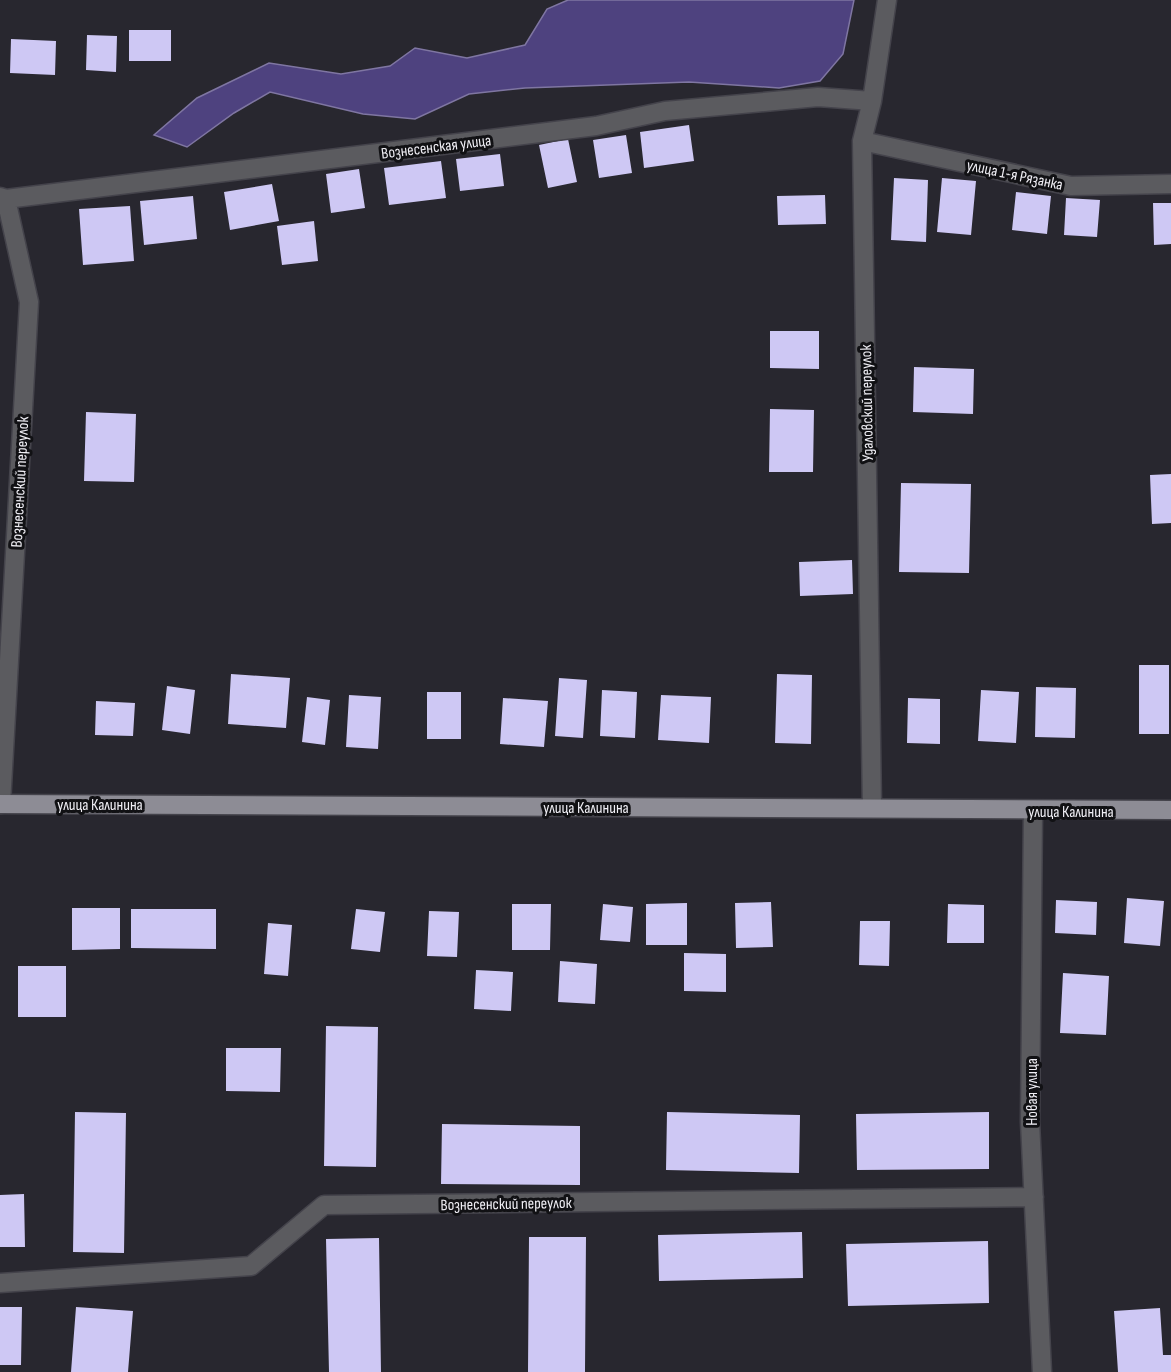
<svg xmlns="http://www.w3.org/2000/svg" width="1171" height="1372" font-family="'Sofia Sans Condensed',sans-serif">
<rect width="100%" height="100%" fill="#28272f"/>
<path fill="#4e427f" stroke="#7f76a2" stroke-width="1.5" d="M568,0H854L843,54L820,81L779,88L689,82L525,88L469,94L415,119L363,114L270,92L234,113L187,147L154,135L197,98L269,63L341,74L390,66L415,48L467,58L525,45L547,9Z"/>
<path fill="#cec8f4" d="M129,30H171V61H129Z
M87,35L117,36L116,72L86,70Z
M11,39L56,41L55,75L10,73Z
M689,125L694,161L644,168L640,132Z
M626,135L632,173L599,178L593,140Z
M568,139L577,182L548,188L539,145Z
M500,154L504,186L460,191L456,159Z
M441,161L446,198L389,205L384,168Z
M359,169L365,208L331,213L326,174Z
M894,178L928,180L926,242L891,240Z
M942,178L976,181L971,235L937,232Z
M272,184L279,221L230,230L224,192Z
M1016,192L1051,196L1047,234L1012,230Z
M825,195L826,224L778,225L777,196Z
M193,196L197,239L144,245L140,201Z
M1066,198L1100,200L1097,237L1064,235Z
M1153,203H1171V244L1154,245Z
M130,206L134,261L83,265L79,209Z
M314,221L318,261L282,265L277,226Z
M770,331H819V369L770,368Z
M914,367L974,369L973,414L913,412Z
M770,409L814,410L813,472H769Z
M86,412L136,414L134,482L84,481Z
M1171,474V523L1152,524L1150,475Z
M901,483L971,484L969,573L899,572Z
M852,560L853,594L800,596L799,562Z
M1139,665H1169V734H1139Z
M231,674L290,678L286,728L228,724Z
M777,674L812,675L811,744L775,743Z
M559,678L587,680L583,738L555,736Z
M167,686L195,690L190,734L162,730Z
M1036,687L1076,688L1075,738L1035,737Z
M602,690L637,692L635,738L600,736Z
M981,690L1019,692L1016,743L978,741Z
M427,692H461V739H427Z
M349,695L381,697L378,749L346,747Z
M661,695L711,697L709,743L658,740Z
M307,697L330,700L325,745L302,742Z
M503,698L548,701L544,747L500,744Z
M908,698L940,699V744L907,743Z
M96,701L135,703L133,736L95,735Z
M1127,898L1164,901L1160,946L1124,943Z
M1056,900L1097,902L1096,935L1055,933Z
M771,902L773,947L736,948L735,903Z
M687,903V945H646V904Z
M512,904H551L550,950H512Z
M603,904L633,907L630,942L600,940Z
M948,904L984,905V943H947Z
M72,908H120V949L72,950Z
M131,909H216V949L131,948Z
M356,909L385,912L380,952L351,949Z
M429,911L459,912L457,957L427,956Z
M860,921H890L889,966L859,965Z
M268,923L292,925L288,976L264,974Z
M684,953L726,954V992L684,991Z
M560,961L597,964L595,1004L558,1002Z
M18,966H66V1017H18Z
M476,970L513,972L511,1011L474,1009Z
M1063,973L1109,976L1106,1035L1060,1033Z
M326,1026L378,1027L376,1167L324,1166Z
M226,1048H281L280,1092L226,1091Z
M75,1112L126,1113L124,1253L73,1252Z
M667,1112L800,1115L799,1173L666,1170Z
M989,1112V1169L857,1170L856,1114Z
M442,1124L580,1126V1185L441,1184Z
M24,1194L25,1247H0V1195Z
M802,1232L803,1278L659,1281L658,1235Z
M529,1237H586L585,1372H528Z
M379,1238L381,1372H329L326,1239Z
M988,1241L989,1303L848,1306L846,1244Z
M0,1307H22L21,1365H0Z
M76,1307L133,1311L128,1372H71Z
M1160,1308L1163,1355H1171V1372H1118L1114,1311Z"/>
<g fill="none" stroke-linecap="round" stroke-linejoin="round">
<defs>
<path id="minor" d="M862,141L1071,186L1171,184
M0,197L6,199L596,126L665,111L818,97L872,101
M1,804L29,302L6,199
M872,808L862,141L872,101L887,0
M1033,811L1030,1122L1042,1372
M0,1283L251,1266L324,1205L1034,1197"/>
<path id="major" d="M0,804L1171,810"/>
</defs>
<use href="#minor" stroke="#44434b" stroke-width="21"/>
<use href="#major" stroke="#44434b" stroke-width="21"/>
<use href="#minor" stroke="#5b5b5f" stroke-width="18"/>
<use href="#major" stroke="#8d8c95" stroke-width="18"/>
</g>
<g text-anchor="middle" stroke-width="6" stroke-linejoin="round" paint-order="stroke">
<g font-size="16" fill="#f0eff5" stroke="#111114">
<text transform="translate(436 146) rotate(-7)" y="6">Вознесенская улица</text>
<text transform="translate(1015 174) rotate(12)" y="6">улица 1-я Рязанка</text>
<text transform="translate(866 403) rotate(-91)" y="6">Удаловский переулок</text>
<text transform="translate(19 482) rotate(-87)" y="6">Вознесенский переулок</text>
<text x="100" y="810">улица Калинина</text>
<text x="586" y="813">улица Калинина</text>
<text x="1071" y="817">улица Калинина</text>
<text transform="translate(1031 1092) rotate(-90)" y="6">Новая улица</text>
<text transform="translate(506 1203) rotate(-1)" y="6">Вознесенский переулок</text>
</g>
</g>
</svg>
